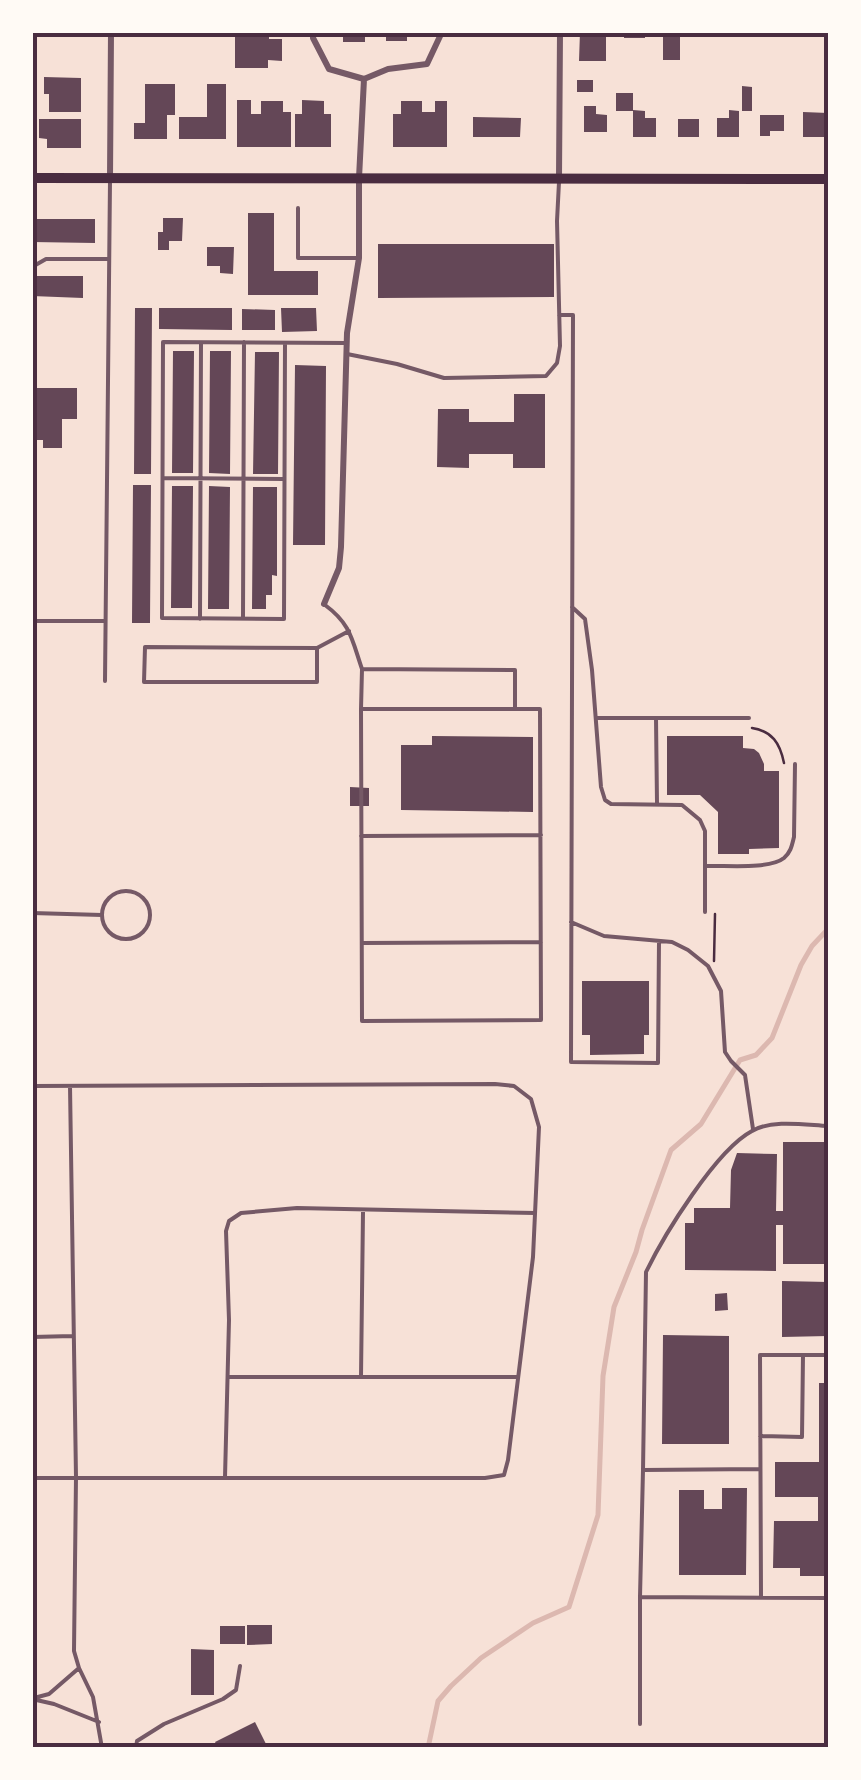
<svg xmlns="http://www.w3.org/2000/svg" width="861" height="1780" font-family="'Asap Condensed',sans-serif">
<rect width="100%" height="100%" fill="#f7e1d7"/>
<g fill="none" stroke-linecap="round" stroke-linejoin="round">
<path stroke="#dcb8b0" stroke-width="5" d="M428,1748L438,1701L451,1686L481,1658L533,1623L569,1607L598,1515L603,1376L614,1307L636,1252L642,1230L671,1150L701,1124L740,1060L756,1055L772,1038L801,965L812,946L828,929"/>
</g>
<path fill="#644757" d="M235,32H269V39H282V61L268,60V68H235Z
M343,32H365V42H343Z
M386,32H407V41H386Z
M580,32H606V61H579Z
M624,32H645V38H624Z
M762,32H784V37H762Z
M663,35H680V60H663Z
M44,77L81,78V112H49V94H44Z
M577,80H593V92H577Z
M145,84H175V115H167V139H134V123H145Z
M207,84H226V139H179V117H207Z
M742,86L752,87V111H742Z
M616,93H633V111H616Z
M237,100H251V114H261V101H283V112H291V147H237Z
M302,100L324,101V114H331V147H295V114H302Z
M401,101H422V112H435V101H447V147H393V114H401Z
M584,106H596V114L607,115V132H584Z
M633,110L645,111V118H656V137H633Z
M729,110L739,111V137H717V118H729Z
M803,112L828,113V137H803Z
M760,115H784V131H770V136H760Z
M473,117L521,118L520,137H473Z
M39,119H81V148H47V139L39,138Z
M678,119H699V137H678Z
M248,213H274V271H318V295H248Z
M163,218H183L182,241H169V250H158V232H163Z
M32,219H95V243L32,242Z
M378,244H554V297L378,298Z
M207,247H234L233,274L220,273V266H207Z
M32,276H83V298L32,296Z
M135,308H152L151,474H134Z
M159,308H232V330L159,329Z
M281,308H316L317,331L282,332Z
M242,309L275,310V330H242Z
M173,351H194L193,473H172Z
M210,351H231L230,474L209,473Z
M255,352H279L278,474H253Z
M295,365L326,366L325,545H293Z
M32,388H77V419H62V448H43V440H36V431H32Z
M514,394H545V468H513V454H469V468L437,467L438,409H469V422H514Z
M133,485H151L150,623H132Z
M172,486H193L192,608H171Z
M209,486L230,487L229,609H208Z
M253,487H277V576L272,575V595H266V609H252Z
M432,736L533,737V812L401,810V745H432Z
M667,736H743V748L754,749L759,753L764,764V771H779V848L749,849V854H718V812L700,795H667Z
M350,787L369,788V806H350Z
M582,981H649V1035H644V1054L590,1055V1035H582Z
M783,1142H828V1264H783V1225H776V1271L685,1270V1223H694V1208H730L731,1170L737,1153L777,1154L776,1211H783Z
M782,1281L828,1282V1336L782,1337Z
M727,1293L728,1310L715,1311V1294Z
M663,1335L729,1336V1444H662Z
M819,1383H828V1576H800V1568H773L774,1521H818V1497H775V1462H819Z
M722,1488H747L746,1575H679V1490H704V1509H722Z
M247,1625H272V1644L247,1645Z
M220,1626H245V1644H220Z
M191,1649L214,1650V1695H191Z
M255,1722L268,1748H218L215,1742Z"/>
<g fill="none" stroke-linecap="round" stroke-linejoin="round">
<path stroke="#4a2c40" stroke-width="2.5" d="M752,728C772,731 780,743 784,763
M714,961L715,914"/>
<path stroke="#755966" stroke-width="4" d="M298,208V258H359
M32,267L46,259H109
M559,315H573L571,1062L658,1063L659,941
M285,343L284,619L162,618L163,342L347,343
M347,354L397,364L444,378L546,376L557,363L560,346L557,221L559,182
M163,478L283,479
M325,605C351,624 352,640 362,669L515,670V709H361L362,669
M572,607L585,619L592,670L601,787L605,800L611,804L682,805L700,820L705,831V912
M243,618L244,342
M200,619L201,343
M32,621H105
M317,648V682H144L145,647L317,648L349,631
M105,681L110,181
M361,709L362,1021L541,1020L540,709H515
M596,718H749
M656,718L657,803
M361,836L541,835
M705,866C724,865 769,870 784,858C791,852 792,845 794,837L795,764
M102 915a24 24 0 1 1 48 0a24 24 0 1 1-48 0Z
M32,913L102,915
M571,922L604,936L672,942L688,950L708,966L721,991L725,1052L731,1061L745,1075L753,1129
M362,943L541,942
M32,1086L495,1084L514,1086L531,1099L539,1127L533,1257L508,1460L504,1475L485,1478H32
M70,1086L76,1477L74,1651L79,1668L93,1697L102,1748
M32,1337L73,1336
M228,1377H517
M361,1377L363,1212
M760,1436L802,1437L803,1355
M760,1469L643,1470L646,1272C664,1235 716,1150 752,1131C772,1119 806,1125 828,1126
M225,1477L229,1320L226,1231L229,1221L241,1213L297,1208L535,1213
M761,1596L760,1355H828
M640,1597L643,1470
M34,1698L49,1694L79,1668
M32,1699L54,1704L99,1722
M640,1724V1597L828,1598
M136,1748L137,1741L164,1724L223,1699L236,1690L240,1666"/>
<path stroke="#755966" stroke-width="6" d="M313,32V38L329,69L364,79L388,69L427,64L442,32
M559,177L560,32
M110,178L111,32
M324,604L339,568L341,547L347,333L359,258V178L364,79"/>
<path stroke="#4a2c40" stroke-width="10" d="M32,178L828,179"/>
</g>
<rect width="861" height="1780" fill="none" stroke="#fffaf5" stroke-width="70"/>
<rect x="35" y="35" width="791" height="1710" fill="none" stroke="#4a2c40" stroke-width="4"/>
</svg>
